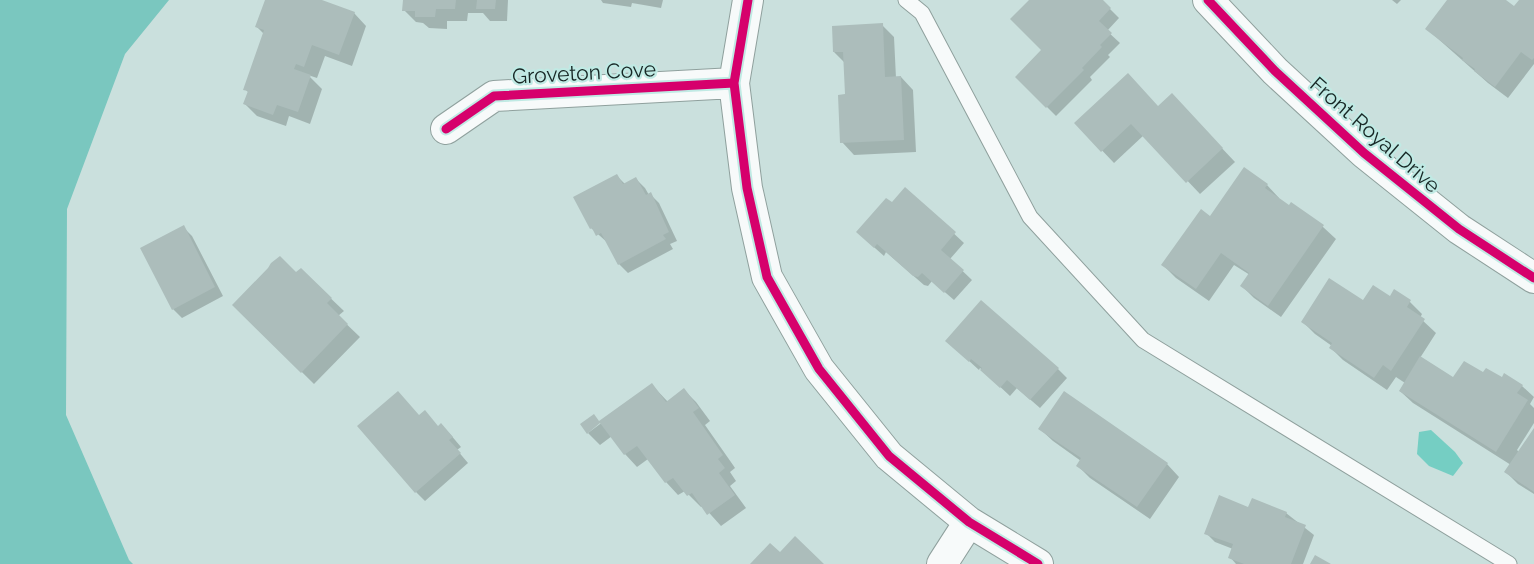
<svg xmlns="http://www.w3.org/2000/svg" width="1534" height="564" font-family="Raleway,sans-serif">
<rect width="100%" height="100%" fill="#cae0dd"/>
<path fill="#7ac7bf" d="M0,0H169L125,54L67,209L66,415L129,560L133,564H0Z"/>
<path fill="#75cec3" d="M1431,430L1455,452L1463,463L1453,476L1429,466L1417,454L1419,432Z"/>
<path fill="#0003" d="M266,0H318L354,13L366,26L352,66L325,56L317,78L308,75L322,89L310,124L289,116L286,126L257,116L245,104L249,93L245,89L264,34L257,27Z
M404,0H508L507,21H490L483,13H468L467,21H447V29L429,28L423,23L416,22L404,10Z
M601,0H663L661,8L632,3L631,7L603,3Z
M1031,0H1101L1119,18L1107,31L1120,43L1108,55L1110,57L1090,77L1092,80L1056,116L1017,77L1043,50Z
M1392,0H1401L1397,4Z
M1449,0H1504L1514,8L1521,0H1534V64L1508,98L1488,83L1427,29Z
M882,25L894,37L896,78L901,77L913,90L916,152L854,155L842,142L847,96L845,63L834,52Z
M1159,107L1184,108L1235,162L1200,194L1144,135L1114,163L1076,123Z
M617,176L626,185L636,179L645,188L649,195L650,194L659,203L677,241L670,244L673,249L628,273L619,264L608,243L591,228Z
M1267,185L1279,198L1278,199L1289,207L1291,204L1323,227L1336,239L1281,317L1254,298L1242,286L1250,275L1234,265L1209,301L1176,278L1163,265L1210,218Z
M906,189L964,243L950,259L972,280L954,300L932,281L928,286L924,285L886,252L884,256L867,241Z
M183,227L192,236L223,296L182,318L173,309Z
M301,270L344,311L338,316L360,337L314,384L234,305L296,274Z
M1390,298L1410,302L1422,314L1420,318L1436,333L1420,358L1454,379L1483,374L1522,386L1534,397L1530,404L1534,408V423L1517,450L1519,452L1534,430V494L1518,484L1506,472L1511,465L1413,403L1400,391L1405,383L1396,377L1387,390L1343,360L1331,348L1332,346L1315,334L1303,322L1364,302Z
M956,349L1058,369L1067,378L1040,408L1017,388L1010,396L980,368L979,370Z
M652,385L668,402L684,390L696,402L710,421L705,425L733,465L735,468L730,472L736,481L730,486L746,508L721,526L703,506L701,507L685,491L678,495L666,482L648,459L637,467L625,454L612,436L600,445L588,433Z
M420,417L450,434L461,447L457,450L468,463L425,501L416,492Z
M1040,429L1167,464L1179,477L1150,519L1090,478L1078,466L1081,461L1053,441Z
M1249,509L1286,513L1314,535L1303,564H1236L1230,557L1233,549L1215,542L1206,533Z"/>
<path fill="#acbdbb" d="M265,0H322L355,12L339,55L312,45L304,67L296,64L294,69L311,75L298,112L277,105L273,115L243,104L248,91L243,90L264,30L255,27Z
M403,0H456L455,9H436L435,17H415V11H402Z
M477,0H496L495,9H476Z
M1029,0H1103L1111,8L1099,21L1112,33L1100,45L1102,47L1082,68L1084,70L1046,108L1015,77L1041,50L1010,19Z
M1447,0H1506L1514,6L1519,0H1534V58L1532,60L1521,52L1495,87L1474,71L1475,69L1462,60L1463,58L1425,29Z
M883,23L885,77L901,76L904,140L840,143L838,95L845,94L843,52H833L832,26Z
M1128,73L1158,106L1172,93L1223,148L1186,183L1131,124L1101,152L1074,123Z
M1244,167L1268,184L1265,188L1289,205L1291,202L1324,225L1268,306L1240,286L1249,273L1221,253L1196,289L1161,265L1201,209L1210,216Z
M617,174L623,184L636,177L646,195L651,192L669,232L663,235L666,239L618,265L601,233L596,236L592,228L590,229L573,197Z
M905,187L956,232L941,250L964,270L944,293L922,273L918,277L913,276L877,244L874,248L856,232L886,198L892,202Z
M184,225L215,287L172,310L140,248Z
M280,256L296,272L301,268L332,298L327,303L348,324L301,373L232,305L268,268L271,263Z
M1329,278L1363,300L1373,285L1390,296L1394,289L1411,300L1407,307L1425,319L1391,371L1383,365L1374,378L1329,348L1332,343L1301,322Z
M981,300L1059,368L1030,400L1007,380L1000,388L980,370L982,368L971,359L969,362L945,341Z
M1420,356L1453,377L1464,361L1483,372L1486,368L1502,377L1504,373L1523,385L1517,393L1528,400L1496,452L1399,391Z
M652,383L666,402L684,388L699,408L693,412L723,455L718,459L725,468L719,473L735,495L707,515L692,493L687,496L673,478L665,483L637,446L624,455L600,423L587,434L580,424L594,414L599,421Z
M398,391L419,415L425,410L438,426L441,423L453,437L449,440L461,453L415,493L357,426Z
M1064,391L1168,463L1137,507L1076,466L1081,458L1038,429Z
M1534,428V492L1504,472Z
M1219,495L1248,507L1252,498L1287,512L1285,517L1306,525L1291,564H1244L1228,558L1233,544L1204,534Z
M795,536L824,564H750L770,543L780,552Z
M1315,555L1331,564H1310Z"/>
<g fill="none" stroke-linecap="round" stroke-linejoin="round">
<defs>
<path id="service" d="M906,0L922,13L1030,217L1143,340L1509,564"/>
<path id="minor" d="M748,0L734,83L747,188L767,277L819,369L889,456L969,522L1038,564
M1208,0L1275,71L1364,153L1459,229L1534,278
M446,129L494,96L734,83
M942,564L969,522"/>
</defs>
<use href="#service" stroke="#8fa09d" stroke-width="17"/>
<use href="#minor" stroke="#8fa09d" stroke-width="32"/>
<use href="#service" stroke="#f7fafa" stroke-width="15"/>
<use href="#minor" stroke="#f7fafa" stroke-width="30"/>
<defs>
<path id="cycleway" d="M748,0L734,83L747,188L767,277L819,369L889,456L969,522L1038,564
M1208,0L1275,71L1364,153L1459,229L1534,278
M446,129L494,96L734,83"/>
</defs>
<use href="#cycleway" stroke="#c0eae4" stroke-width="13"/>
<use href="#cycleway" stroke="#d6006c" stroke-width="9"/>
</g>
<g text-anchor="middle" stroke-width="4.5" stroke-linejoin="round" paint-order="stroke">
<g font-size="21" fill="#172725" stroke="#c0eae4">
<text transform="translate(584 73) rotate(-3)" y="7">Groveton Cove</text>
<text transform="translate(1375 135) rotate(41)" y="7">Front Royal Drive</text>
</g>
</g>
</svg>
